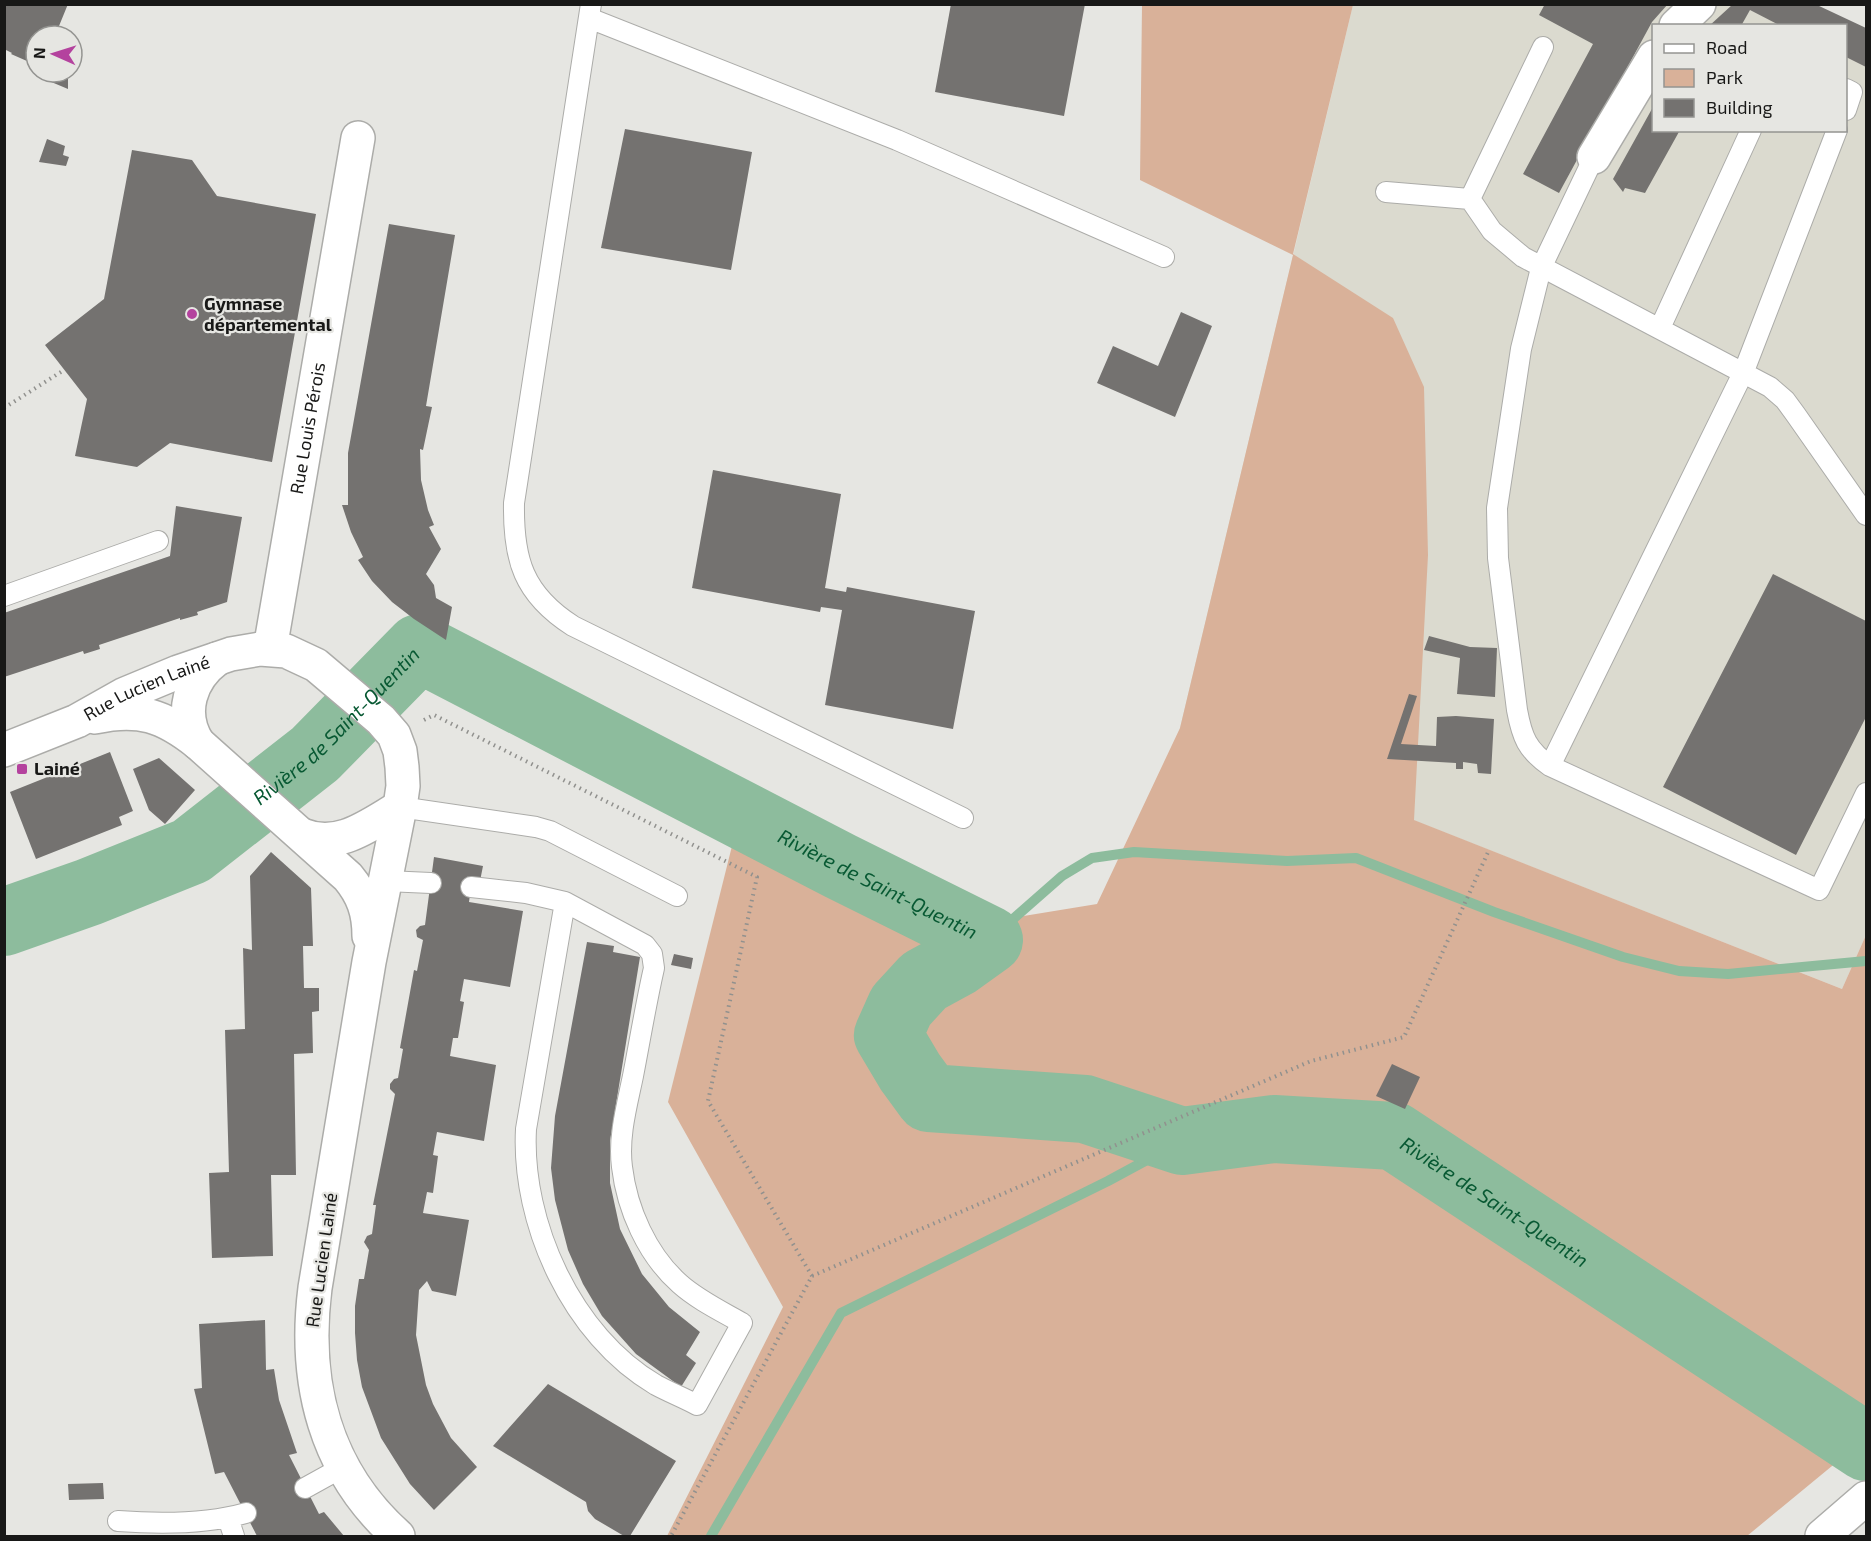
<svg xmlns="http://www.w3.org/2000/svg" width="1871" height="1541" font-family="'Exo 2',sans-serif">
<rect width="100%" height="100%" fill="#e6e6e2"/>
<path fill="#dbdacf" d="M1784,4L1832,25L1654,26V130H1846V32L1866,41V935L1842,989L1180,728L1353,5Z"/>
<path fill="#d9b199" d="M1142,5H1353L1293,254L1393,318L1424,387L1428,555L1414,820L1842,989L1866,935V1438L1747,1536H667L783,1307L668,1102L739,818L968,925L1097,904L1180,728L1293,255L1140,180Z"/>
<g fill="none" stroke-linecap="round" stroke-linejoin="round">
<path stroke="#8dbc9d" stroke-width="10" d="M989,940L1062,876L1092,858L1134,852L1287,861L1356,858L1494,912L1623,957L1679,971L1728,974L1866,961
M711,1536L841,1313L1108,1181L1182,1141"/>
<path stroke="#8dbc9d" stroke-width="68" id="s1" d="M4,922L89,892L191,851L315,754L419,648L840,866L989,940L957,963L924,981L901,1006L888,1035L910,1072L929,1098L1085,1109L1182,1141L1274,1129L1394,1136L1866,1447"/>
</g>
<path fill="#747270" d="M7,4H68L59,26L68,30V36H36V65L11,54L12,53L4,49V9Z
M951,4H1085L1064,116L935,92Z
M1545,4H1668L1652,22L1559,193L1523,174L1593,44L1539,15Z
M1732,5H1817L1866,28V67L1846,57V26H1781L1750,10L1741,26H1709Z
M39,72H68V89L37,76Z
M1653,107V130H1680L1645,193L1625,188L1623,192L1613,179Z
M625,129L752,152L731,270L601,248Z
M47,139L65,146L63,155L69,157L66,166L39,162Z
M132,150L192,160L217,196L316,214L272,462L170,443L137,467L75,456L87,399L45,345L104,299Z
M389,224L455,235L426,406L432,407L423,450L420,449L421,480L428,510L434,525L429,527L441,549L426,574L434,585L436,598L452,607L446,640L414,619L392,602L372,581L358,560L363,557L351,532L342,505H348V453Z
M1181,312L1212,326L1175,417L1097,383L1113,346L1158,366Z
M713,470L841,494L825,588L846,592L847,587L975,611L953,729L825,705L842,610L821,607L820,612L692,588Z
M176,506L242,517L227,602L197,612L198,615L180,620V618L99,645L100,649L84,654L83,651L4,677V613L170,556Z
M1773,574L1866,621V717L1796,855L1663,787Z
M1429,636L1470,647L1497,648L1495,697L1457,694L1460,658L1424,650Z
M1409,694L1417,696L1401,744L1436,746L1437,717L1456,716L1494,719L1491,774L1478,773L1477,764L1463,762V769H1456V763L1387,759Z
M110,752L133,811L119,817L122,825L36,859L10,792Z
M159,758L195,790L165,824L149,810L133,769Z
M271,852L311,888L313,946H303L304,988H319V1011L312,1012L313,1053L294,1054L296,1175H271L273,1256L212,1258L209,1173L229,1172L225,1030L245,1029L243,948L252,950L250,876Z
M434,857L483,866L480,881L472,880L469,902L523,911L510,987L464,979L460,1001L464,1002L458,1038H453L450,1056L496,1065L484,1141L437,1132L433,1155L438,1156L433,1193L427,1192L423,1213L469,1220L456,1296L432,1291L427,1281L419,1290L416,1335L426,1385L433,1404L451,1438L477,1467L434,1510L410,1484L381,1438L362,1387L357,1360L355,1333V1306L359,1279H364L369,1250L364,1242L367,1236L372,1234L376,1205H373L395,1094L390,1089V1084L394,1079L398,1078L403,1049L400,1048L414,970L417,971L423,940L417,937L416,930L420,926L425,925Z
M587,942L614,946L613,952L640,957L610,1141V1183L620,1229L642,1274L669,1307L700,1332L686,1355L696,1363L681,1387L636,1354L602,1316L583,1284L568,1250L555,1200L551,1168L555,1116Z
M674,954L693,958L691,969L671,965Z
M1392,1064L1420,1077L1405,1109L1376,1096Z
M265,1320L266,1370L274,1369L279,1400L297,1453L289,1455L319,1514L324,1512L344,1536H257L224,1472L215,1474L194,1389L202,1388L199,1324Z
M548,1384L676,1461L630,1536H624L595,1519L588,1511L586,1502L493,1446Z
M103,1483L104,1499L69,1500L68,1484Z"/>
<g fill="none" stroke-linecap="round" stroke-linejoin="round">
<defs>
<path id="lane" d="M591,4L514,503C513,559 523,594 573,626L963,818
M589,18L897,140L1164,257
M1543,47L1470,199L1492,231L1523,257L1770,387L1785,400L1796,415L1866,515
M1846,89L1852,92L1846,110
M1594,157L1541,268L1521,349L1497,508L1498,558L1517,710C1522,737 1527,750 1550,766L1819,890L1866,793
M1386,192L1470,199
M1660,328L1751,130
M4,596L158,541
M1550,766L1744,371L1837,130
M400,807L536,827L550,831L677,896
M386,881L431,883
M471,887L526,893L565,902L645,945L652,954L654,968C646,1003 640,1040 633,1076C627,1105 618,1137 622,1167C627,1209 647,1255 680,1284C698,1300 721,1311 742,1323L697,1405C684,1398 669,1392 656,1385C572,1336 521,1223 526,1129L565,902
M305,1488L343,1467
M228,1518L234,1536
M118,1521C158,1524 207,1524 246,1513"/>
<g id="street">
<path d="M1676,26L1699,4"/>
<path d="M1594,157L1654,57"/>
<path id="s2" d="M270,649L358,138"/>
<path d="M95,717C139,707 164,716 198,743L348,877C363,895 369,912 369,936"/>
<path d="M198,743C179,713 190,679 217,659"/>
<path id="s3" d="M4,750L77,721L125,694L178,672L231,654L260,649L286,651L316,665L381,720L394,735L400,751L402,767L403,786L400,807L369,962L315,1288C303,1383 325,1471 398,1536"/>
<path d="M302,835C339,850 369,825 400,807"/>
</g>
<path id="secondary" d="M1822,1536L1866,1498"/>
</defs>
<use href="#lane" stroke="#acaca9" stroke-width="22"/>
<use href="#street" stroke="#acaca9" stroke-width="36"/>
<use href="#secondary" stroke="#acaca9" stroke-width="36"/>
<path stroke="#91918e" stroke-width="4" stroke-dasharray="1.5 4.5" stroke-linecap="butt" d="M4,408L64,370
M424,720L434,715L757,877L708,1101L812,1276L671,1536
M812,1276L1311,1061L1404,1037L1489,850"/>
<use href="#lane" stroke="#fff" stroke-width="20"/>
<use href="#street" stroke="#fff" stroke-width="33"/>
<use href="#secondary" stroke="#fff" stroke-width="33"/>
</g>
<g fill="#b4429e" stroke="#e6e6e2" stroke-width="2">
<circle cx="192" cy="314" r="6"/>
<rect x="16" y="763" width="12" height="12" rx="3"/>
</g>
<g text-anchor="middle" stroke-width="4.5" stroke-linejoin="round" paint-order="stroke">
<g font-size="18" font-weight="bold" fill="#181817" stroke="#e6e6e2" text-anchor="start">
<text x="204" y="310">Gymnase<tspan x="204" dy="21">départemental</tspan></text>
<text x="34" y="775">Lainé</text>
</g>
<g font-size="18" fill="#181817" stroke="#e6e6e2">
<text dy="6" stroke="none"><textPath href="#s2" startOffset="224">Rue Louis Pérois</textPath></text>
<text dy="6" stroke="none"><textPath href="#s3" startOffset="156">Rue Lucien Lainé</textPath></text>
<text transform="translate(322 1260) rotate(-82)" y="6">Rue Lucien Lainé</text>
</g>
<g font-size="20" font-style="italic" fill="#085933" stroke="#e6e6e2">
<text dy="7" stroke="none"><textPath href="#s1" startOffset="392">Rivière de Saint-Quentin</textPath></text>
<text dy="7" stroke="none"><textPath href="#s1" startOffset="1022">Rivière de Saint-Quentin</textPath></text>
<text dy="7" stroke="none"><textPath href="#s1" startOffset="1956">Rivière de Saint-Quentin</textPath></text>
</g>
</g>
<rect width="1871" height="1541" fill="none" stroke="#181817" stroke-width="12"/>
<rect x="1652" y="24" width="195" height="108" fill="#e6e6e2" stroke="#949491" stroke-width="1.5"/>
<rect x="1664" y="44" width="30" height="9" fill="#ffffff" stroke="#949491" stroke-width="1.5"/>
<text x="1706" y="54" font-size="18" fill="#181817">Road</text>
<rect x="1664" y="69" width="30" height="18" fill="#d9b199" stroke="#949491" stroke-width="1.5"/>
<text x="1706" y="84" font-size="18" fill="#181817">Park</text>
<rect x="1664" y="99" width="30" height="18" fill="#747270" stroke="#949491" stroke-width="1.5"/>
<text x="1706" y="114" font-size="18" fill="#181817">Building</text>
<g transform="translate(54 54) rotate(273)"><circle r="28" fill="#e6e6e2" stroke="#949491" stroke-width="1.5"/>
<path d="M0-4.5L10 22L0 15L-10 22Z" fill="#b4429e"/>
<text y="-9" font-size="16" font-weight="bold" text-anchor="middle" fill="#181817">N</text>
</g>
</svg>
